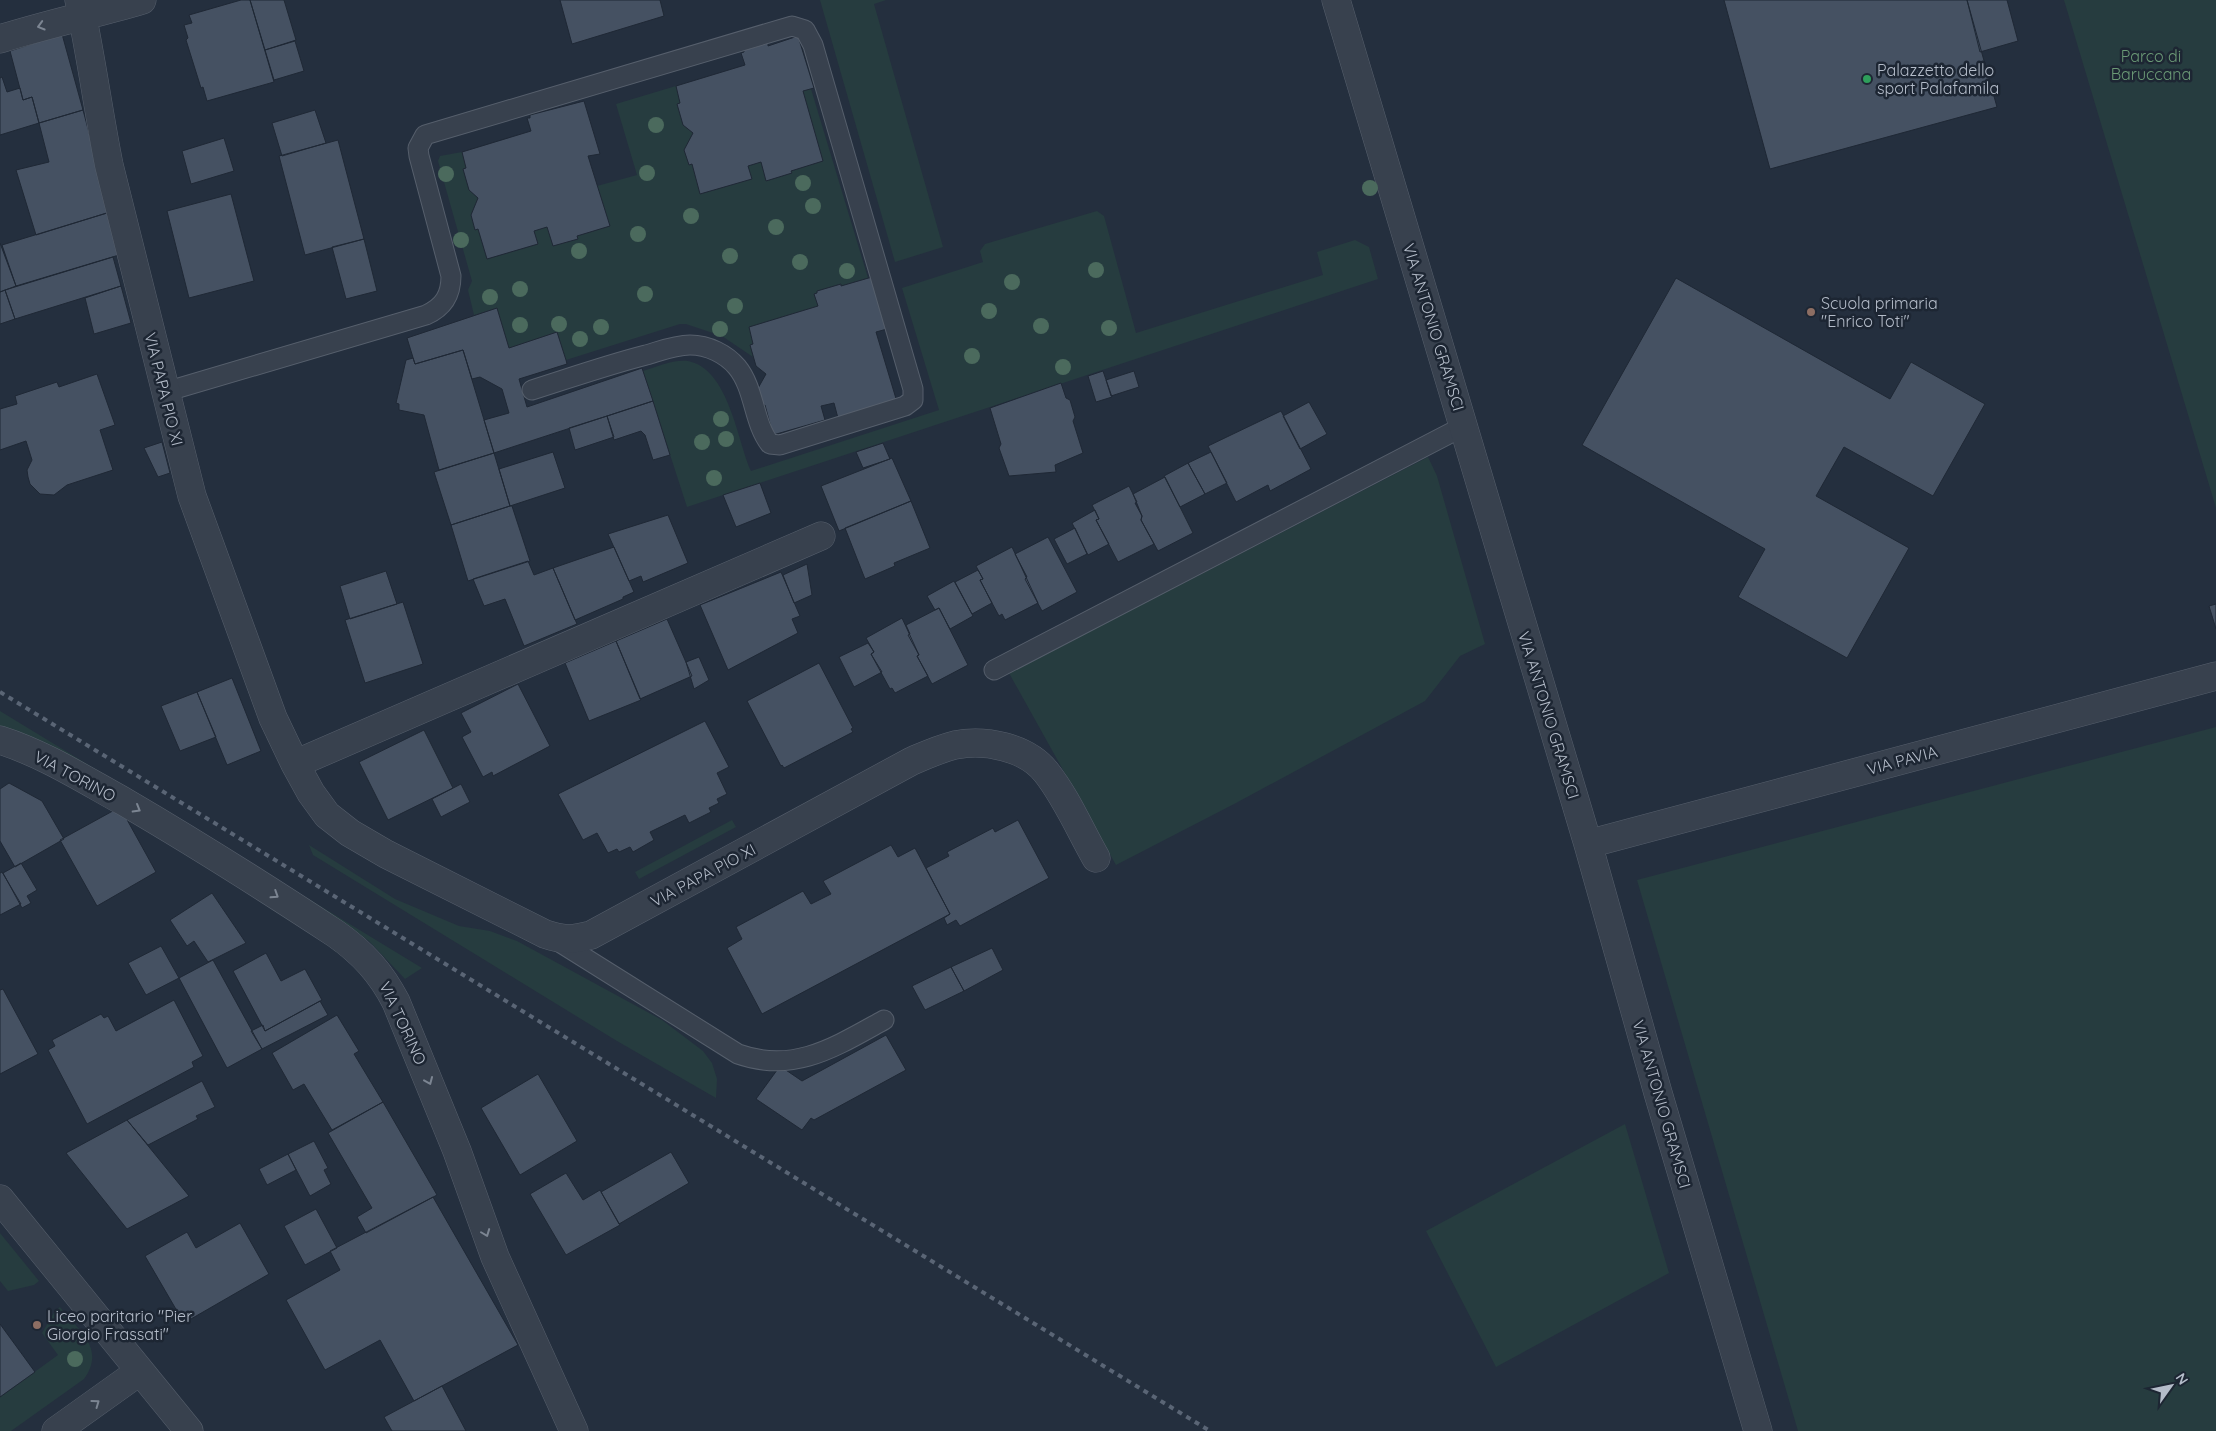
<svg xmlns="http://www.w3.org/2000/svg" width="2216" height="1431" font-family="Quicksand,sans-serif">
<rect width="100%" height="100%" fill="#242f3e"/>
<path fill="#263c3f" d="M820,0H886L874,4L943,247L895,262Z
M2064,0H2216V508Z
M676,86L680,103L677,104L683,125L693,133L684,150L689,165L692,164L701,194L751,179L748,166L761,162L767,181L792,173L791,171L823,161L803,91L811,89L868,278L841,286L840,284L817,291V293L814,294L818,306L750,345L753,357L722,336L686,324H680L566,360L557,332L509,348L497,308L474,315L468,290L472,281L438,161L440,156L462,152L466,168L463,169L469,190L478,198L471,215L475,230L478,229L487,259L538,244L534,231L547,227L553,246L577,239V236L610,226L597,186L637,175L616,104Z
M1097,211L1104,216L1136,333L1323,275L1317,252L1355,240L1369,247L1378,279L687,507L643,371C656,367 674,359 688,361C729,369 737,440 751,471L939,410L902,288L983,262L980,251L985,244Z
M1428,457L1437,476L1485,644L1460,656L1425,701L1236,803L1116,865L1009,673Z
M0,711L422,968L405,979L369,941L345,924L35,742L0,726Z
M2216,727V1431H1798L1637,880Z
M732,820L736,827L639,879L635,872Z
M309,845L395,899L459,926L490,931L517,941L662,1020L703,1051L712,1063L717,1079L716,1098L617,1041L313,855Z
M1625,1124L1669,1273L1496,1367L1426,1231Z
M0,1233L39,1281L34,1285L8,1291L0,1281Z
M60,1307C79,1331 106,1348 84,1379L11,1431H0V1397L58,1355L42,1333L55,1311Z"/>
<path fill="#455162" stroke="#1f2835" d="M241,0H250L274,82L207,101L203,87L201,88L186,40L188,38L184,25L192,23L189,15Z
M250,0H284L296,40L265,50Z
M560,0H660L664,16L572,44Z
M1724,0H1967L1997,107L1770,169Z
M1967,0H2007L2018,41L1980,52Z
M62,34L83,110L39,123L32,97L23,100L10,51Z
M798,36L814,88L803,91L823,161L791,171L792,173L766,181L761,162L748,166L752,179L700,194L692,164L689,165L684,150L693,133L683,125L677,104L680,103L676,86L745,65L741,53L744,52V50L768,43V46Z
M295,41L304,71L274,80L265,50Z
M2,77L7,92L20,88L23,100L32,97L39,123L0,135V78Z
M584,101L600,154L588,156L610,226L577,236L578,239L553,246L547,227L534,231L538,244L487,259L478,229L475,230L471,215L478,198L469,190L463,169L466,168L462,152L531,131L527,118H530V115Z
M83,110L110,212L36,235L16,170L49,162L39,123Z
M315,110L326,143L282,156L272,123Z
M224,138L234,171L191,184L182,151Z
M338,140L364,239L305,255L279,156Z
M231,194L254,281L189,298L167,211Z
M107,213L119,255L16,286L2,245Z
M364,239L377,291L346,299L332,247Z
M0,243L16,286L0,292Z
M113,257L121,286L15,319L5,290Z
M872,277L887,329L876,332L897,402L839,422L834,403L821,406L825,420L773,435L765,405L762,406L757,390L766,374L756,366L750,345L753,344L749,327L818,306L814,294L817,293V291L841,284V286Z
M1676,278L1890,399L1911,362L1985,404L1933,496L1844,447L1816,496L1909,548L1847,658L1738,597L1765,549L1582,445Z
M121,286L131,323L94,334L85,298Z
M5,290L15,319L0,324V292Z
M497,308L509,348L557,332L566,360L567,364L519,379L527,407L642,368L653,401L494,453L484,420L509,413L502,389L480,377L472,379L463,350L415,364L407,338Z
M463,350L494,453L439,470L424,415L399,410V404L396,403L406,360L413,358L415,364Z
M1103,371L1112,397L1096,402L1088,376Z
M1134,371L1139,387L1111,396L1106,380Z
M97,374L115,425L100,430L113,470L67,485L54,495L40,494L30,484L28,477L27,470L32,460L26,441L0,450V409L17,404L15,396L57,382L59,387Z
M1061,383L1066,398L1070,400L1075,417L1073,421L1083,453L1055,465L1056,472L1009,476L999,448L1001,444L990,408Z
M653,401L670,455L653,460L645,435L641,431L614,440L607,416Z
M1309,402L1327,434L1300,449L1283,416Z
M1281,411L1311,469L1270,491L1268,485L1236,502L1208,446Z
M607,416L614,437L575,450L569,428Z
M162,442L170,473L158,477L144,448Z
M883,443L890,459L863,468L856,452Z
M553,452L565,488L510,506L499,469Z
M1211,452L1227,483L1205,494L1188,463Z
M494,453L510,506L451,525L434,472Z
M892,458L911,501L839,531L821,486Z
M1188,463L1205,494L1180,507L1164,476Z
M1165,477L1193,533L1158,551L1141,520L1142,516L1133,494Z
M760,483L771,513L736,527L723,495Z
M1129,486L1137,502L1135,503L1142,516L1141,520L1154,544L1118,562L1096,520L1099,519L1092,505Z
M911,501L930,548L894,563L895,566L865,579L845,528Z
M510,506H512L530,561L468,581L451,525Z
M1095,510L1099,519L1096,520L1109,544L1088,555L1072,523Z
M668,515L688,563L643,582L641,576L629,581L608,534Z
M1075,528L1087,554L1067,564L1054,539Z
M1048,537L1077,592L1042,611L1025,579L1027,577L1015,554Z
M614,547L634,592L623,597V599L575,620L553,568Z
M1012,547L1038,603L1005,620L1002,614L999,616L992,603L980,580L983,579L976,566Z
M528,561L534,575L553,568L577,624L524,646L505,599L484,606L473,579Z
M807,564L812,595L794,603L783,575Z
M978,570L983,579L980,580L992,603L972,614L955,582Z
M386,571L397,604L350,619L340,586Z
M781,572L800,616L792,619L798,633L728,670L700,605Z
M954,581L973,616L950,629L939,608L935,610L927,596Z
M403,602L423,664L365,683L345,620Z
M2216,604V629L2209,606Z
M939,608L968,665L932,684L917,656L919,655L908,635L910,634L906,625Z
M902,618L919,655L917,656L928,676L895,693L892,688L890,689L871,654L874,652L866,638Z
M667,619L692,676L640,699L616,641Z
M616,641L641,700L589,721L565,663Z
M868,643L874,652L871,654L882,672L854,687L839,657Z
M699,657L709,680L694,689L686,662Z
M819,663L853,728L851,729L853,732L784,768L782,765L781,766L747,701Z
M232,678L261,751L227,765L197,692Z
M518,684L550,746L493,776L492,772L483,777L462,737L471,732L461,713Z
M197,692L216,737L180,751L161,706Z
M705,721L729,767L717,773L727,794L717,799L719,803L709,808L711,812L689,823L685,815L650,832L654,840L633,852L630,847L619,852L617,849L608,853L597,833L583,840L558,794Z
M424,730L453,788L388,820L359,762Z
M9,783L42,801L64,839L15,867L0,841V789Z
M461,784L470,802L441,817L432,799Z
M120,807L156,872L97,906L60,840Z
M1018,820L1049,878L960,926L956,920L947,925L944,918L950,914L926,868L949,856L947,852L993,828L995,832Z
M891,845L898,857L915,848L950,914L762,1014L727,948L742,939L736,927L803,891L811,904L831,894L823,881Z
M21,863L37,890L27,896L31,903L22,908L3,873Z
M2,872L21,904L0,915V873Z
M212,893L246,943L208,962L194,941L187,946L170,920Z
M161,946L179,978L146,995L128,963Z
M992,948L1003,970L964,991L951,967Z
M266,953L281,981L305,969L322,1000L265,1031L233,971Z
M213,960L262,1049L227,1068L179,978Z
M951,967L964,991L925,1010L912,986Z
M3,989L38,1054L0,1074V990Z
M174,1000L203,1056L192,1062L194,1067L87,1124L48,1050L55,1046L52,1040L101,1014L104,1018L108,1016L116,1031Z
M320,1001L328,1015L262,1049L251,1031L263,1025L265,1031Z
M337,1015L359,1051L354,1054L383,1102L332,1130L304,1084L293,1090L272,1053Z
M886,1035L906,1070L814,1120L811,1118L802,1130L756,1099L780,1066L802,1081Z
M538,1074L577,1141L520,1175L481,1108Z
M202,1081L215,1107L196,1116L198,1119L148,1145L127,1120Z
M383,1102L437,1195L366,1233L357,1217L372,1208L328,1133Z
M127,1120L189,1196L127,1229L66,1153Z
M314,1141L328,1168L324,1170L331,1184L310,1196L288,1154Z
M671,1152L689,1183L619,1224L601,1192Z
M288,1154L296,1170L267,1185L259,1169Z
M566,1173L583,1200L600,1190L620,1225L566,1255L530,1194Z
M433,1197L518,1345L414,1401L380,1340L325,1370L286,1300L340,1270L330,1251Z
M316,1209L337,1248L305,1265L284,1226Z
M240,1223L269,1274L184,1323L145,1256L187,1232L196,1248Z
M0,1324L35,1372L0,1397Z
M442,1386L466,1431H392L384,1417Z"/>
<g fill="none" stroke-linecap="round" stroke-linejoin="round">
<defs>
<path id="service" d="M165,392L426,315C444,307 451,295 451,276L419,156L418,148L425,135L792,26L805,30L813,45L913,389V400L905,406L780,445L770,444C753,422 755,389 737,367C726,354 708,345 690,345C675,345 660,351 646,355C607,365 570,378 532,390
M994,670L1464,426
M553,938L738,1054C794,1074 835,1047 884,1020"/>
<path id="minor" d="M79,0C91,55 98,110 109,165L192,496L273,718L295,764L821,536
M1336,0L1588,844L1658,1093L1758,1431
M0,39C47,24 95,14 142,0
M0,740C44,754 83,779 123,801C195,843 266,888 336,934C363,953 381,973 396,1002L457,1151L495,1257L574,1431
M295,764L311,793L327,815L350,833L386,854L545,934C562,940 573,940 591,935L912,761C926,755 939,749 955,745C985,739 1026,747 1046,772C1066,797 1080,830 1096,858
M1588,844L2216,676
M0,1199L189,1431
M56,1431L140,1371"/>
</defs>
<use href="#service" stroke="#565f6c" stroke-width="21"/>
<use href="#minor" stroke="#565f6c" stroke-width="29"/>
<use href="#service" stroke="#38414e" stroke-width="19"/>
<use href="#minor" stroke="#38414e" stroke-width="28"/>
<path stroke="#5a6575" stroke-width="4" stroke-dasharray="5 5" stroke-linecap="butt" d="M0,692L1210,1431"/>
</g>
<g fill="#4b6a5d">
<circle cx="656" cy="125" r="8"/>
<circle cx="647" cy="173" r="8"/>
<circle cx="446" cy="174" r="8"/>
<circle cx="803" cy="183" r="8"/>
<circle cx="1370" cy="188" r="8"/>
<circle cx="813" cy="206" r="8"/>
<circle cx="691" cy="216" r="8"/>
<circle cx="776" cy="227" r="8"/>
<circle cx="638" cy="234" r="8"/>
<circle cx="461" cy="240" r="8"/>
<circle cx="579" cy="251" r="8"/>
<circle cx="730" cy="256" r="8"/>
<circle cx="800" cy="262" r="8"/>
<circle cx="1096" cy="270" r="8"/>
<circle cx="847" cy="271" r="8"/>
<circle cx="1012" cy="282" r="8"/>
<circle cx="520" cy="289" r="8"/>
<circle cx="645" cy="294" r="8"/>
<circle cx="490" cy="297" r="8"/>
<circle cx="735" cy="306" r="8"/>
<circle cx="989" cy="311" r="8"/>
<circle cx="559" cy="324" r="8"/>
<circle cx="520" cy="325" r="8"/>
<circle cx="1041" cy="326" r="8"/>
<circle cx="601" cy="327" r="8"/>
<circle cx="1109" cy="328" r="8"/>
<circle cx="720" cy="329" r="8"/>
<circle cx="580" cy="339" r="8"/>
<circle cx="972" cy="356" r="8"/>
<circle cx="1063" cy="367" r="8"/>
<circle cx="721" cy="419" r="8"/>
<circle cx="726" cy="439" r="8"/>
<circle cx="702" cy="442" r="8"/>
<circle cx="714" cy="478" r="8"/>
<circle cx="75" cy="1359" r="8"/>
</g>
<defs><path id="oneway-chevron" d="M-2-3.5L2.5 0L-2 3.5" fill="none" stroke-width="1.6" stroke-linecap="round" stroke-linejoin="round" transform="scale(1.25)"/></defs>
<g stroke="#7c8592">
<use href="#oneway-chevron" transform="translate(41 26) rotate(164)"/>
<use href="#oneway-chevron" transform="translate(137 809) rotate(30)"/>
<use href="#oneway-chevron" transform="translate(275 895) rotate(33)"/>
<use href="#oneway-chevron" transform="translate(429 1081) rotate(67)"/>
<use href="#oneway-chevron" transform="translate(486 1233) rotate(69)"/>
<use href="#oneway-chevron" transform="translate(96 1403) rotate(-36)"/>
</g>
<circle fill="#2e9e5b" stroke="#1d2633" stroke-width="2" cx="1867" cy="79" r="5"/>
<g fill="#8d6e63" stroke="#1d2633" stroke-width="2">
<circle cx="1811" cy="312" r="5"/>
<circle cx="37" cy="1325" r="5"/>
</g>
<g text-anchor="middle" stroke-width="5" stroke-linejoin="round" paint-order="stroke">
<g font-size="16" fill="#6b9a76" stroke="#1d2633">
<text x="2151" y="62">Parco di<tspan x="2151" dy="18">Baruccana</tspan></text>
</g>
<g font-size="16" fill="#b4bcc9" stroke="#1d2633" text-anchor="start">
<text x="1877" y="76">Palazzetto dello<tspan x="1877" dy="18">sport Palafamila</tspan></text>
<text x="1821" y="309">Scuola primaria<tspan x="1821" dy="18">"Enrico Toti"</tspan></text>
<text x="47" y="1322">Liceo paritario "Pier<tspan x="47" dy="18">Giorgio Frassati"</tspan></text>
</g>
<g font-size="16" fill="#b4bcc9" stroke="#1d2633">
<text transform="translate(1434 327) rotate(73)" y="6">VIA ANTONIO GRAMSCI</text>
<text transform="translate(164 389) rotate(76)" y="6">VIA PAPA PIO XI</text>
<text transform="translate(1549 715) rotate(73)" y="6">VIA ANTONIO GRAMSCI</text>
<text transform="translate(1902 760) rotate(-15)" y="6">VIA PAVIA</text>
<text transform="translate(75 776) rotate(28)" y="6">VIA TORINO</text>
<text transform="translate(703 875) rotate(-28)" y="6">VIA PAPA PIO XI</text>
<text transform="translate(403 1023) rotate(65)" y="6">VIA TORINO</text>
<text transform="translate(1662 1104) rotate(74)" y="6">VIA ANTONIO GRAMSCI</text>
</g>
</g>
<g transform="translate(2171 1386) rotate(57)" stroke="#1d2633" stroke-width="4" paint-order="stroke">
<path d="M0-4L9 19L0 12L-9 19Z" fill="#b4bcc9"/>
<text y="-8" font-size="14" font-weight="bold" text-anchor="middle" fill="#b4bcc9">N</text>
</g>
</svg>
